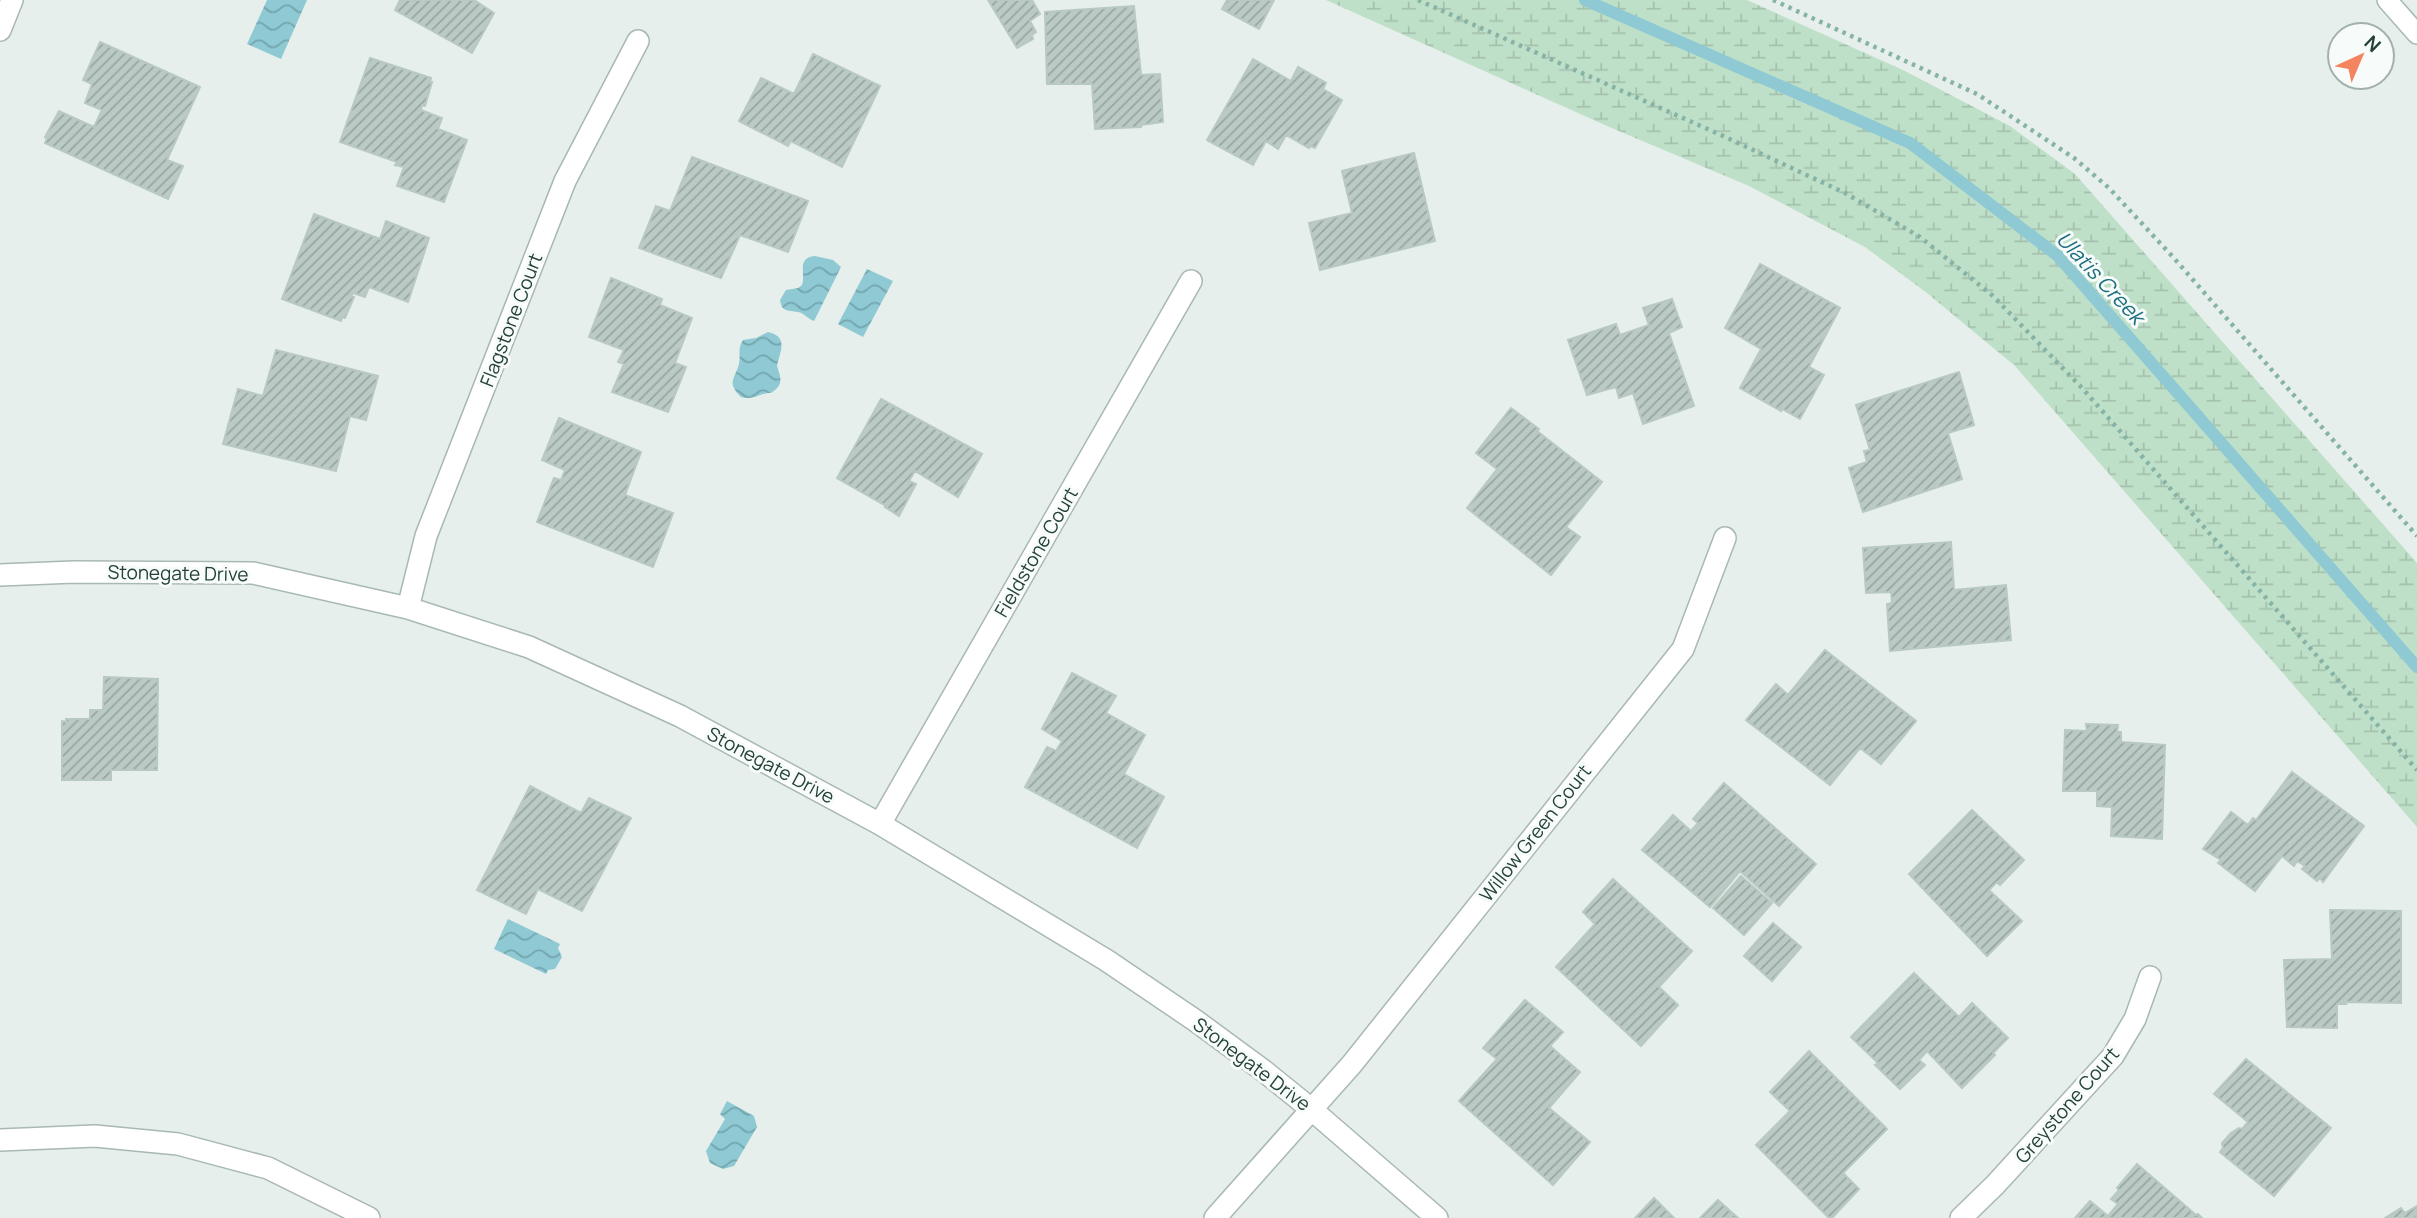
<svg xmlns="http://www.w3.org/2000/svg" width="2417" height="1218" font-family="Manrope,sans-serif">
<defs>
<pattern id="wetland-marsh" width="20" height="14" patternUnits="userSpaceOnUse" patternTransform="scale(1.75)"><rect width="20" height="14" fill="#bfe0c8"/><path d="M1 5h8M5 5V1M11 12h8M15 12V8" fill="none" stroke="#a4c1ad"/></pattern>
<pattern id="water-waves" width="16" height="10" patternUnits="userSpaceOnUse" patternTransform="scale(1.75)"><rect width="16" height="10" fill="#8ec9d4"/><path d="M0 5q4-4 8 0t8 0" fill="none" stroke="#74a5ad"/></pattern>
<pattern id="building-hatch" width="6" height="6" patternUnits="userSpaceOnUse" patternTransform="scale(1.75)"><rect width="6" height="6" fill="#bbcac4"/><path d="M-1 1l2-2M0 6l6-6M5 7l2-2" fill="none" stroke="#98a6a0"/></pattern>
</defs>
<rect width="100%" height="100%" fill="#e6efeb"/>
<path fill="url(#wetland-marsh)" d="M1326,0H1747L1903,70L2010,126L2075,174L2417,563V827L2015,366L1927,293L1865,247L1749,186L1607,126Z"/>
<path fill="url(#water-waves)" d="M267,0H307L281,59L247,44Z
M815,256L833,260L841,267L814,321C808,319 804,313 798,312C787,310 782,312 780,300L786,290L798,288L802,285C806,273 796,258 815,256Z
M867,269L893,281L863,337L838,324Z
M768,332C789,337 780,351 777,366C781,378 784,385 771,393C761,392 754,401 741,397C726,382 735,379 739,364C741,354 737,349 743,340L756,338Z
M508,919L560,944L558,948L562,957L555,969L548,970L546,974L494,949Z
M727,1101L754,1116L757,1127L734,1166L723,1169L710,1163L706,1151L725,1119L720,1114Z"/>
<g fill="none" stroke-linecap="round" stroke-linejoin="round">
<path stroke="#8ec9d4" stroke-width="12" d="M1585,0L1910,143L2058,256L2417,667"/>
</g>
<path fill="url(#building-hatch)" stroke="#b8c9c2" stroke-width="2" d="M400,0H474L494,13L472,53L395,10Z
M988,0H1032L1040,14L1030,21L1036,32L1032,35L1033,39L1017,48Z
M1227,0H1274L1259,29L1222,9Z
M1134,6L1141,75L1160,74L1163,122L1141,125V127L1095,129L1092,84H1047L1045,12Z
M100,42L200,87L167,160L183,166L168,199L45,143L47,138L45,137L59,111L94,127L102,110L85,103L92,84L83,80Z
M813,54L880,86L842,167L791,141L788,146L739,121L761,78L794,94Z
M370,58L431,78L430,82H432L425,106L422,105L421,110L442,118L438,129L467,140L444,202L397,186L404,167L395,165L397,162L340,142Z
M1253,59L1291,81L1298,67L1326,83L1323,89L1342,100L1315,148L1310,146L1309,148L1286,135L1278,149L1266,141L1253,165L1207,140Z
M1414,153L1435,241L1320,270L1309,223L1352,213L1342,171Z
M692,157L808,201L788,252L740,235L721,278L639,248L656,206L670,211Z
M314,214L380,239L386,221L429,238L408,302L369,287L365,297L353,293L351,296L354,297L345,318L342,317L341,321L282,299Z
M1760,264L1840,308L1809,367L1824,375L1800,419L1782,409L1781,411L1740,388L1761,349L1725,328Z
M611,278L662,299L660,305L692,318L675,363L686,367L668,412L612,392L624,364L618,362L624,350L589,337Z
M1672,299L1682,327L1669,333L1694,406L1643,424L1633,393L1619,398L1616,387L1587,395L1568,340L1616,324L1620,335L1649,325L1643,308Z
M276,350L378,376L366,420L350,416L336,471L223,444L238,389L263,396Z
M1959,372L1974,425L1948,433L1962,479L1863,512L1849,468L1867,462L1864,451L1870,450L1856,405Z
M881,399L982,454L958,497L915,471L909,481L916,484L899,516L885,507L886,506L837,478Z
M1511,408L1539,429L1537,431L1602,482L1566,527L1580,537L1551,575L1467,508L1497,469L1476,453Z
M559,418L641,452L625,495L673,513L653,567L537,522L554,478L561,480L565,470L542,460Z
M1951,542L1954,590L2006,585L2011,640L1890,651L1887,604L1892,603L1891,592L1866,593L1863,548Z
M1825,650L1916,721L1881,764L1860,748L1830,785L1746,720L1776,684L1788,695Z
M1072,673L1116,696L1106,713L1145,735L1124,774L1164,797L1137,848L1025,787L1047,747L1056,751L1062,741L1042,729Z
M104,677L158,679L157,770H111V780H62V721L66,722V719H90V710H103Z
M2086,724L2118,725L2117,732H2121V742L2165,745L2162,839L2111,836L2112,807L2097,806V791H2063L2065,730L2087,731Z
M2292,772L2364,826L2323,882L2320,878L2317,881L2302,869L2305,866L2297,861L2294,866L2282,856L2255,891L2218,863L2221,860L2203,849L2231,812L2248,825L2253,818L2256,820Z
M1724,783L1816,864L1779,906L1740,871L1710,907L1642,850L1673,815L1691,831L1698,823L1693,819Z
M530,786L581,813L589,798L631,818L582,911L538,889L526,914L477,890Z
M1972,810L2024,860L2000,885L1997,882L1989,890L2022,921L1987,956L1909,874Z
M1741,876L1772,903L1744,935L1713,908Z
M1613,879L1692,951L1659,987L1678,1005L1641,1046L1556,967L1595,924L1583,912Z
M2330,910L2401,911V1003L2345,1002L2346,1004H2337V1028L2287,1027L2284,960L2332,959Z
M1773,923L1801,947L1772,981L1744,956Z
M1914,973L1959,1017L1972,1003L2008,1038L1993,1053L1995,1055L1962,1088L1927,1051L1919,1060L1925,1065L1900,1089L1875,1065L1878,1063L1851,1037Z
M1525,1000L1563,1032L1550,1046L1580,1072L1549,1108L1590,1142L1553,1185L1459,1101L1497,1059L1483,1048Z
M1809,1051L1887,1129L1843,1173L1859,1189L1832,1218H1829L1756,1145L1790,1111L1770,1092Z
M2246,1059L2331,1128L2274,1196L2220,1152L2223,1148L2222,1143L2231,1133L2239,1128L2242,1129L2248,1122L2214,1094Z
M2137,1164L2196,1215L2198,1214L2202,1218H2075L2090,1201L2108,1216L2118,1204L2111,1199L2119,1190L2117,1188Z
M1654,1198L1674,1218H1635Z
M1718,1200L1738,1218H1700Z
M2417,1206V1218H2385L2401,1208L2405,1213Z"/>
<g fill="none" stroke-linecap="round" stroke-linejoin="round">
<defs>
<path id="service" d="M2387,0L2417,34"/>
<path id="minor" d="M0,30L12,0
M0,575L74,572L253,573L408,608L529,647L680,716L880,824L1106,960L1196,1021L1264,1071L1311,1109L1437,1218
M408,608L426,536L565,181L638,41
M880,824L1191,281
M0,1140L95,1136L178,1144L268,1168L369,1218
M1215,1218L1352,1064L1683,649L1725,538
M1961,1218L1995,1185L2113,1056L2135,1019L2150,977"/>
</defs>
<use href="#service" stroke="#a8b8b2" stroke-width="22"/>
<use href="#minor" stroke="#a8b8b2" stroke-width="24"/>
<path stroke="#86b3a5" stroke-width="4.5" stroke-dasharray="3.5 5" stroke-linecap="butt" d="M1418,0L1721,135L1845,193L1920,237L1993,296L2083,389L2417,770
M1773,0L1977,94L2074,158L2109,188L2173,257L2417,536"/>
<use href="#service" stroke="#fff" stroke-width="19"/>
<use href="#minor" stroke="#fff" stroke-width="21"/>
</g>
<g text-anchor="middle" stroke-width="6" stroke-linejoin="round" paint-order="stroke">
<g font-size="19" fill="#24423a" stroke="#f7fbf9">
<text transform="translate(511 320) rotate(-69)" y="7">Flagstone Court</text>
<text transform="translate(1036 552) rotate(-60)" y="7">Fieldstone Court</text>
<text transform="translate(178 573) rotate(1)" y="7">Stonegate Drive</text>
<text transform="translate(771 765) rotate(28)" y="7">Stonegate Drive</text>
<text transform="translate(1535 833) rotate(-52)" y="7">Willow Green Court</text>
<text transform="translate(1252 1064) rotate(37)" y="7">Stonegate Drive</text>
<text transform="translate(2067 1105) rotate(-49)" y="7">Greystone Court</text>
</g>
<g font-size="21" font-style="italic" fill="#1c6f80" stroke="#f7fbf9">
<text transform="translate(2100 278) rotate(47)" y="7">Ulatis Creek</text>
</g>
</g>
<g transform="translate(2361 56) rotate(44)"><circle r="33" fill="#f7fbf9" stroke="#a3b1ad" stroke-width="2"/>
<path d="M0-5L12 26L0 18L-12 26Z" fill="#f4845f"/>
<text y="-10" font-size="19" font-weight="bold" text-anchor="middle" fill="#24423a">N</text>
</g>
</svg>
